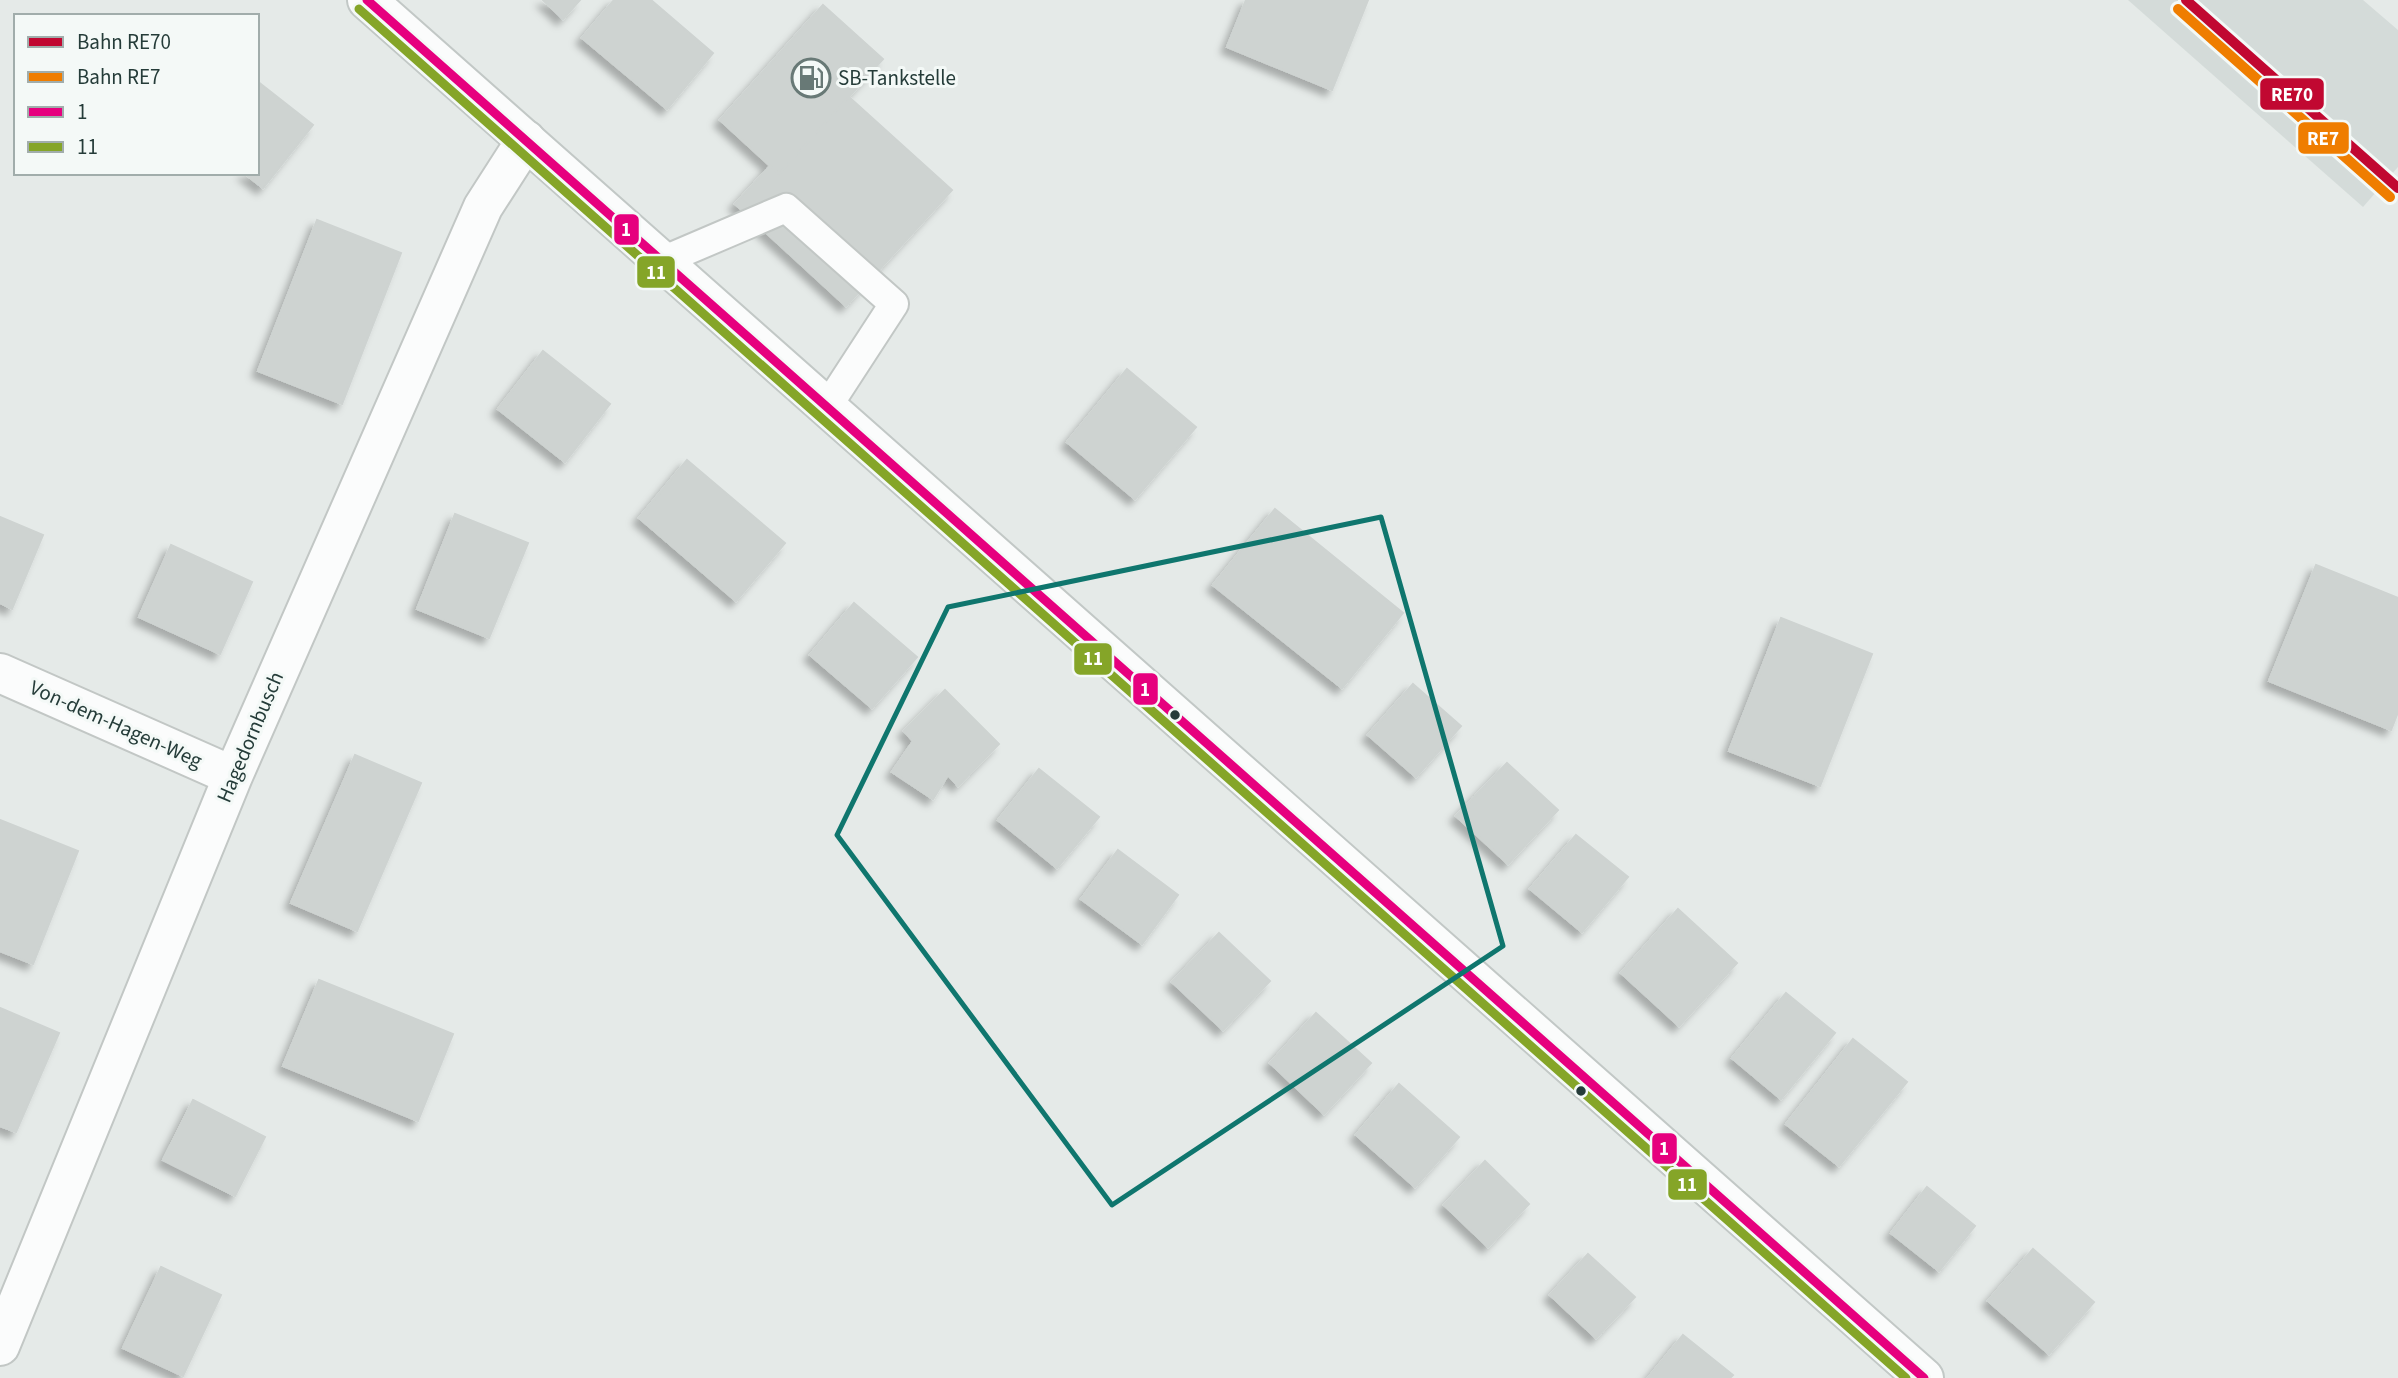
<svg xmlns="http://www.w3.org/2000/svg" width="2398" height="1378" font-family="'Source Sans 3',sans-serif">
<defs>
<filter id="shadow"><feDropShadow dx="-6" dy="6" stdDeviation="3.5" flood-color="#0004"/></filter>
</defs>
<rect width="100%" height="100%" fill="#e5eae8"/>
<path fill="#d4dbd9" d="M2128,0H2363L2398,30V167L2363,207Z"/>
<path fill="#ced3d1" stroke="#ced3d1" stroke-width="2" filter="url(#shadow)" d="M543,0H580L563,19Z
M614,0H651L713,53L667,109L582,38Z
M1246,0H1368L1332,90L1227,47Z
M823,5L883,59L779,174L720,120Z
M257,81L313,125L263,188L244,173H257Z
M849,97L952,190L846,306L735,204L770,166L779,174Z
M317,220L401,253L342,404L258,371Z
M543,351L610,404L565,462L498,409Z
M1127,369L1196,427L1135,499L1067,442Z
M687,460L785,543L736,601L639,518Z
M1275,509L1403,613L1342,688L1213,585Z
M455,514L528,543L489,638L417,609Z
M0,517L43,535L12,609L0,603Z
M171,545L252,582L220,654L139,617Z
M2316,565L2398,598V712L2391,730L2269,681Z
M854,603L917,657L872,708L810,655Z
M1781,618L1872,654L1820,786L1729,751Z
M1413,684L1461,726L1416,777L1368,735Z
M945,690L999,744L958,786L948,775L933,799L892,772L913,741L904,731Z
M355,755L421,783L357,931L291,903Z
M1507,763L1558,810L1508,864L1456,816Z
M1039,769L1099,817L1057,868L998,820Z
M0,820L78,851L33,964L0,951Z
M1576,835L1628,877L1582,932L1530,889Z
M1118,850L1178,895L1142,944L1081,899Z
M1678,909L1737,963L1679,1026L1621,973Z
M1219,933L1270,981L1223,1030L1172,982Z
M319,980L453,1034L418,1121L283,1066Z
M1786,993L1835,1033L1781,1099L1732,1058Z
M0,1008L59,1033L16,1132L0,1126Z
M1316,1013L1371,1063L1324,1114L1270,1063Z
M1853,1039L1907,1082L1839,1166L1786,1124Z
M1399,1084L1459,1137L1415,1187L1356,1135Z
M193,1100L265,1137L235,1196L163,1160Z
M1485,1161L1529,1204L1488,1247L1444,1205Z
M1927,1187L1975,1226L1939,1271L1891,1233Z
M2033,1249L2094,1302L2049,1354L1988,1301Z
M1588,1254L1635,1297L1596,1338L1550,1295Z
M161,1267L221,1295L183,1376L123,1348Z
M1683,1335L1733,1375L1730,1378H1648Z"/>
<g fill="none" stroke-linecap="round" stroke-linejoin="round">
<defs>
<path id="service" d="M662,261L786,208L894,304L827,407"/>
<path id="minor" d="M0,673L233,776
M0,1346L233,776L483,207L526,140"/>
<path id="secondary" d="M367,0L1924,1378"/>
</defs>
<use href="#service" stroke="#c2c7c5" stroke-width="32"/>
<use href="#minor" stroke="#c2c7c5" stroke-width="42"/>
<use href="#secondary" stroke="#c2c8c6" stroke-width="42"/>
<use href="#service" stroke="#fbfcfc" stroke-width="28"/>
<use href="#minor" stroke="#fbfcfc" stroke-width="38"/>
<use href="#secondary" stroke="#fbfcfc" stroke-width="38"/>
<defs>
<path id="bus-1" d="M367,0L1924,1378"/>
<path id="bus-2" d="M359,9L1906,1378"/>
</defs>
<use href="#bus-1" stroke="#f4f9f7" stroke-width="14"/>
<use href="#bus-2" stroke="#f4f9f7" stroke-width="14"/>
<use href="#bus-1" stroke="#e6007e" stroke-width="9"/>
<use href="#bus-2" stroke="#85a528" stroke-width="9"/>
<defs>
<path id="rail-1" d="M2186,0L2398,188"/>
<path id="rail-2" d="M2178,9L2390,197"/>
</defs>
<use href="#rail-1" stroke="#f4f9f7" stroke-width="16"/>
<use href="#rail-2" stroke="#f4f9f7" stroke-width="16"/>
<use href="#rail-1" stroke="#c10831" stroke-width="10"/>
<use href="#rail-2" stroke="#ef7d00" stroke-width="10"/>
</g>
<path fill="none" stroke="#0f766e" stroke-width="5" stroke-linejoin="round" d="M1381,517L1503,946L1112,1205L837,835L948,607Z"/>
<defs>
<symbol id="fuel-ring" viewBox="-11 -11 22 22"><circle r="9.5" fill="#f4f9f7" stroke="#687976" stroke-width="1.5"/><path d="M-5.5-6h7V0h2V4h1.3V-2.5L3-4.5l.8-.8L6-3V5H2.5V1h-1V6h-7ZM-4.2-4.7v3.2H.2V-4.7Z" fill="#687976"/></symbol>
</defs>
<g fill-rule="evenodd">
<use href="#fuel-ring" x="789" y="56" width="44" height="44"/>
</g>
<g fill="#253c39" stroke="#f4f9f7" stroke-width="2.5">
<circle cx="1175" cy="715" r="6"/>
<circle cx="1581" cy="1091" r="6"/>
</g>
<g text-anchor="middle" stroke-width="6" stroke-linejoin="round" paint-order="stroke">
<g font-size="21" fill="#253c39" stroke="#f4f9f7" text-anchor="start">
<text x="838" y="85">SB-Tankstelle</text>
</g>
<g font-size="21" fill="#253c39" stroke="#f4f9f7">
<text transform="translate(116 724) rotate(24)" y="7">Von-dem-Hagen-Weg</text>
<text transform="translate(250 737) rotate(-67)" y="7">Hagedornbusch</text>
</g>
</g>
<g stroke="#f4f9f7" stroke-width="2.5">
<rect x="2259" y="77" width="66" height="34" rx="7" fill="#c10831"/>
<rect x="2297" y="121" width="53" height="34" rx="7" fill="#ef7d00"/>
<rect x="613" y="213" width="27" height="33" rx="7" fill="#e6007e"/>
<rect x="636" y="255" width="40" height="34" rx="7" fill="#85a528"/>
<rect x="1073" y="642" width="40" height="34" rx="7" fill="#85a528"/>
<rect x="1132" y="672" width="27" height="34" rx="7" fill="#e6007e"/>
<rect x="1651" y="1132" width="27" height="33" rx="7" fill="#e6007e"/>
<rect x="1667" y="1168" width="41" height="33" rx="7" fill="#85a528"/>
</g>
<g font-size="19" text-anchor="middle" font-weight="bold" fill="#fff">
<text x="2292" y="101">RE70</text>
<text x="2323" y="145">RE7</text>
<text x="626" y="236">1</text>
<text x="656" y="279">11</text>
<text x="1093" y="665">11</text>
<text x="1145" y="696">1</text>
<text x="1664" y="1155">1</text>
<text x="1687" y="1191">11</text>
</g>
<rect x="14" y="14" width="245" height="161" fill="#f4f9f7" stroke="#a1adab" stroke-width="2"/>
<rect x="28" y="37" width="35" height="10" fill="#c10831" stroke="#a1adab" stroke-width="2"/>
<text x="77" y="49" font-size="21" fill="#253c39">Bahn RE70</text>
<rect x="28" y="72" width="35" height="10" fill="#ef7d00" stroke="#a1adab" stroke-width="2"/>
<text x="77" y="84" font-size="21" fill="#253c39">Bahn RE7</text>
<rect x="28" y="107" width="35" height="10" fill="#e6007e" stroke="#a1adab" stroke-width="2"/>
<text x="77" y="119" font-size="21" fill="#253c39">1</text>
<rect x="28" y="142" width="35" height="10" fill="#85a528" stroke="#a1adab" stroke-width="2"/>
<text x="77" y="154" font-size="21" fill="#253c39">11</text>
</svg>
